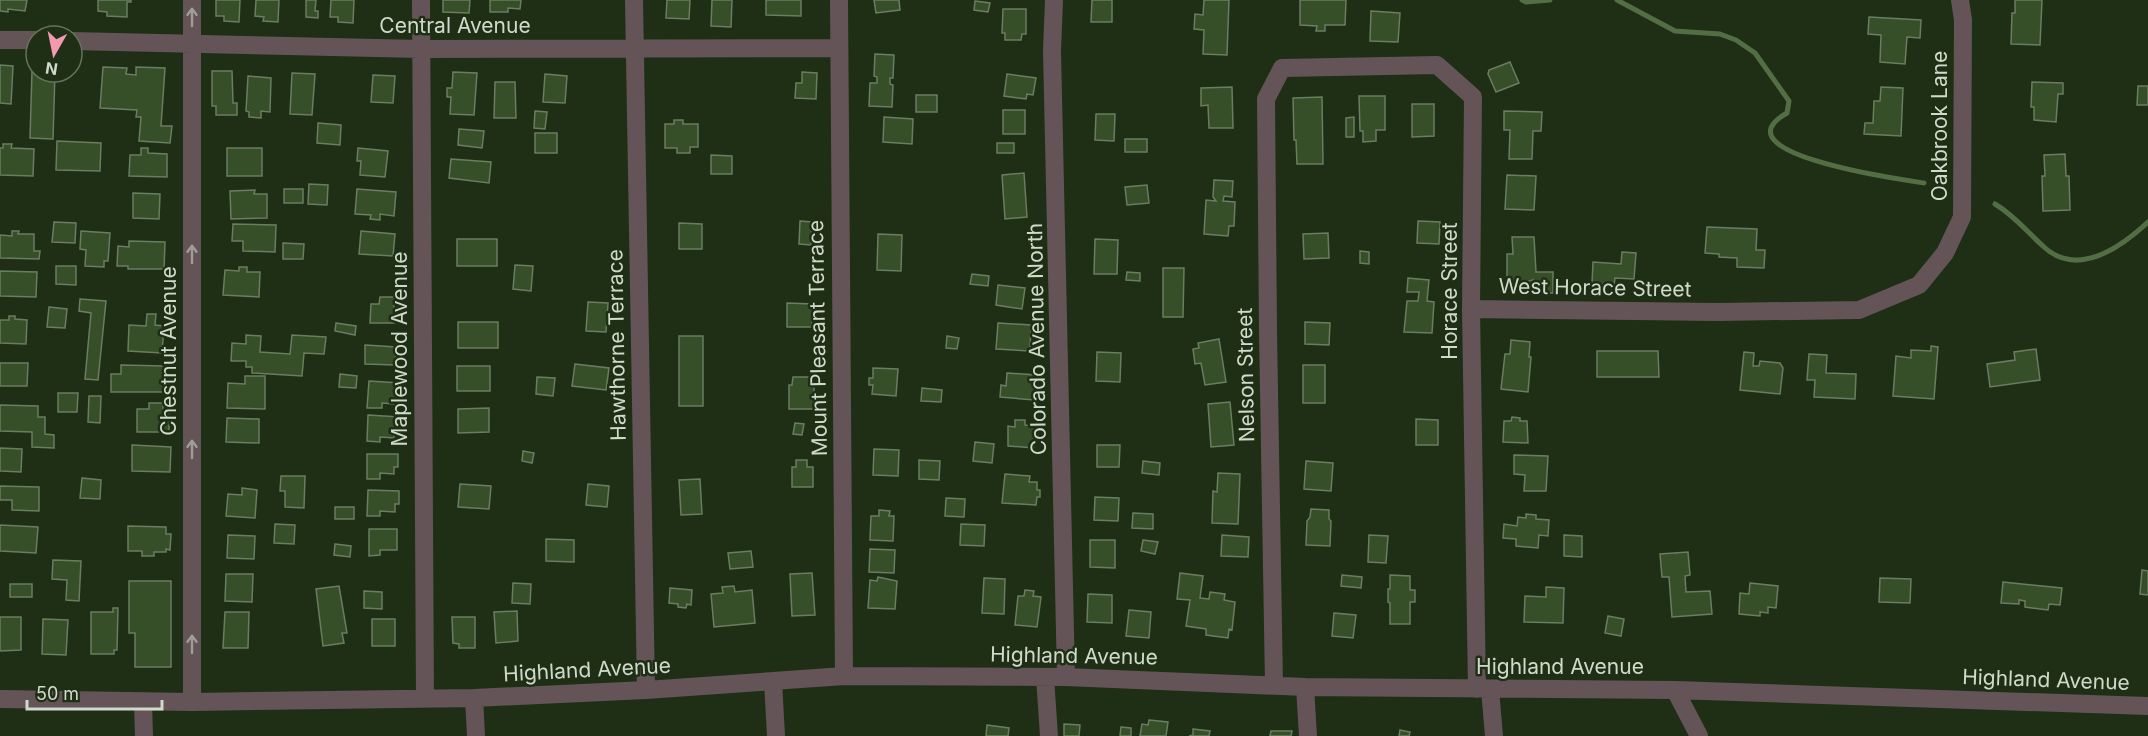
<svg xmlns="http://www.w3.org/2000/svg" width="2148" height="736" font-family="Inter,sans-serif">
<rect width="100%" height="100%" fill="#1e2f15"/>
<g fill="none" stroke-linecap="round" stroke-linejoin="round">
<path stroke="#536e45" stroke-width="5" d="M1522,0L1526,2L1550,0
M1617,0L1675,31L1720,34L1736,40L1755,53L1789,101L1787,113C1714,154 1904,180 1924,183
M1995,204C2015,216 2027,232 2044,247C2078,278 2121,247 2148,222"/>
</g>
<path fill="#364f28" stroke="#6a7d60" stroke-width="1.5" d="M0,0H27L25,11L8,9V12L0,11Z
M98,0H131V2H127V17L107,16V12L98,11Z
M216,0H240L239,22L224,21V16H216Z
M256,0H279L278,22L263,21L264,17L255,16Z
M306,0H316L315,11H318V18L306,17Z
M331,0H354L353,23L338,22V17H330Z
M443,0H470L469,13L443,12Z
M490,0H521L520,9L508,8V12H490Z
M667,0H690L689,19L666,18Z
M712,0H732L731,27L711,26Z
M766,0H801V16L766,15Z
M874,0H899L900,10L876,13Z
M1092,0H1112V22H1091Z
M1204,0H1229L1227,55L1203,54L1204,30L1194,29L1195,14L1203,15Z
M1300,0H1346L1345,25H1325V31H1316L1317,26L1300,25Z
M2015,0H2042L2040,45L2011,44L2012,13H2015Z
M975,1L990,3L988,12L974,10Z
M1003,9H1026V34H1022L1021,40H1005V33H1002Z
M1371,11L1400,13L1398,42L1370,41Z
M1869,17L1921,20L1920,38L1907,37L1905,64L1880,62L1881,35L1868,34Z
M875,54L894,55L893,78H890V84L893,85L892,107L869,106L870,83H877V77L874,76Z
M1510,62L1519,83L1496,92L1488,74L1489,70Z
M0,65L13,66L11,104L0,103Z
M103,67L127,68L126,74L136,75V67L165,68L161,126H172L170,143L139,141L141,117H136L137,110L100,108Z
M32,71L55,72L53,139L30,138Z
M212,71H232L233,103H237V115H216V106H212Z
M453,72L477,73L474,115L450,114L451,97H447V88H452Z
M802,72L817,73L816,99L795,98L796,83H802Z
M292,73L315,74L312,115L290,114Z
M545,74L567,76L565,103L543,102Z
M1007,74L1036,78L1033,95L1027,94L1026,99L1004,96Z
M373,75L395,76L393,103L371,102Z
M248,76L271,78L270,112L261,111V118L249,117V112L246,111Z
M495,82H515L516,118H494Z
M2032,82L2063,83V94H2058L2056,122L2034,120V107H2031Z
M2138,86H2148V105H2137Z
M1232,87L1233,128H1209L1208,105L1201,106V88Z
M1881,87L1903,88L1901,136L1864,134L1865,123H1873L1874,101H1880Z
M916,95H937V112H916Z
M1359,96H1385V130H1376V141L1363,142V131H1360Z
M1322,97L1323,164H1297L1296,140H1294L1293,98Z
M1412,104H1434V136L1412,137Z
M1003,110H1025V134H1003Z
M535,111L547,112L545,129L534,128Z
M1504,111L1542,112L1541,131H1533L1532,159H1509L1510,130H1504Z
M1096,114H1115L1114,141L1095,140Z
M884,117L913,119L912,144L883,142Z
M1354,117V137H1346V118Z
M674,120H683V124H698V147H690V153H677V148H665V124H674Z
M318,123L341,125L340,145L317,143Z
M459,129L484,131L482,148L458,145Z
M535,133H557V153H535Z
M1125,139H1147V152H1125Z
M57,141L101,143L100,171L56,170Z
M997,143H1014V153H997Z
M3,144H12L11,148L34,149L33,176L0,175V148H3Z
M141,148H148V153L167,154V177L129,176L130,155H141Z
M227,148H262V176H227Z
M358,148L388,151L385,177L360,175L361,161H357Z
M2065,154L2066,176H2069L2070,210L2043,211L2042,176H2045L2044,155Z
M711,155L732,156V174H711Z
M451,159L491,162L489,183L449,178Z
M1024,173L1027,217L1005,219L1002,175Z
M1507,175L1536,176L1534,210L1505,209Z
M1214,180L1233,181L1232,197L1224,196L1223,201L1235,202L1234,226H1229L1228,236L1204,234L1206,200L1216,201L1213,197Z
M309,184L328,185L327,205L308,204Z
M1147,185L1149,203L1127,205L1125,187Z
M284,189H303V203H284Z
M357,189L396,192L394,216L380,214V220L370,219L371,215L355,214Z
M255,190L254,194H267V218L231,219L230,191Z
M133,193L160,194L159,219L133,218Z
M800,221L812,222L811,245L799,244Z
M1418,221L1440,222L1439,244L1417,243Z
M54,222L76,223L75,243L52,242Z
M679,223L702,224V249H679Z
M233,224L276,225L275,252L243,251V241H232Z
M1707,227L1757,229L1756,250H1765L1764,268L1737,267V258L1719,257V254L1705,253Z
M12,231H19L18,234H34V251H40L39,259L0,258V235L12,236Z
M81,231L110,233L108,261H104V267L85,266L86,250L80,249Z
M361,231L395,234L393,256L359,254Z
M1328,233L1329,258L1304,259L1303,234Z
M878,234L902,235L901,271L877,270Z
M1512,237H1534L1536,272H1553V293H1533V280L1529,281V283H1507V254H1513Z
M457,239H497V266H457Z
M1095,239L1118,240L1117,274H1094Z
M129,241L165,242L164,269H128V266H117L118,246L129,247Z
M283,243L304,244L303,259H283Z
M1360,251L1369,252V264L1360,263Z
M1622,252L1636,253L1634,279L1615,278L1614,285L1592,283L1593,262L1621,264Z
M515,265L533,266L531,291L513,289Z
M56,266H76V285L56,284Z
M239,267H247V272H260L259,297L223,295L225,270L239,271Z
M1163,268H1184L1183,317H1163Z
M0,271L37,272L36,297L0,296Z
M1127,272L1140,273V281L1126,280Z
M972,274L989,276L988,286L970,284Z
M1408,278L1429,280L1427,301L1434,302L1432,333L1404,332L1407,301H1418L1419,292H1407Z
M998,285L1025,288L1022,309L996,305Z
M380,297H394V323H370L371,304H379Z
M80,299L106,301L98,380L85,379L91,313L79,311Z
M588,302L608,303L606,332L586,331Z
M787,303L813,304L812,327H787Z
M49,307L67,309L65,328L47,327Z
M147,314H156L155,325L164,326L162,353L128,351L129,325L146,326Z
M9,316H15V319L27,320L26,344L0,343V320H9Z
M458,322H498V348H458Z
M1305,322L1330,323L1329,345L1305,344Z
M336,323L356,326L355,335L335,331Z
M998,323L1031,325L1030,351L996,349Z
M246,335L261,336L260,352L290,354L292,335L326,337L324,354L304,353L302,376L252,373V367H246V361H231L232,343L246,344Z
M679,336H703V406H679Z
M947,336L959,338L957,349L946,348Z
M1219,339L1226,382L1205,385L1201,363L1195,364L1193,349L1199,348L1198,343Z
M1511,340L1530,342L1529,357H1531L1528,392L1501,389L1505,354H1510Z
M365,345L396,347L395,365L365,364Z
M1931,346L1938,347L1934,399L1893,396L1896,356L1911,358V350L1931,351Z
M2036,349L2040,380L1990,387L1987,364L2015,360L2014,352Z
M1597,351H1658L1659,377H1597Z
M1097,352L1121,353L1120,382L1096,381Z
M1744,352L1754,353L1753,366H1759L1760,361L1780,363L1783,368L1780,394L1740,390Z
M1809,354L1827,355L1826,373L1856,374L1855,399L1814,397L1815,380H1807Z
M0,363H28L27,386H0Z
M575,364L609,368L606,390L572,386Z
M121,365L164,366L167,370V379L164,378V392H111V374H121Z
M1303,365H1325V403H1303Z
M457,366H490V391H457Z
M873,368L898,369L896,396L872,394L873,385H869V378H873Z
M1007,373L1036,375L1034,400L1000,397L1001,385L1006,386Z
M340,374L357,376L356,388L339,387Z
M245,376H265V409L227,408L228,383L245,384Z
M537,377L555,378L553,396L536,394Z
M793,377H810V387H814V409H789V385H792Z
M369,381L400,383L399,397H396L395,404L382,403V408H367Z
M922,388L942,390L941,402L921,401Z
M58,393H78L77,412H58Z
M89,396H101L100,423L88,422Z
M1230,402L1234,445L1211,447L1208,404Z
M149,403H163V409H169V432H137V409H149Z
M0,405L38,406V417H45V434L54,435V448L32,447V432L0,431Z
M489,408V432L458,433V409Z
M368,415L400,417L399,431H394V438L380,437V442L367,441Z
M1512,417L1520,418V421H1527L1528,443L1503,442L1504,421H1511Z
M227,418L259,419V443L226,442Z
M1416,419L1438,420V445H1416Z
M1015,420H1025V425L1036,426L1034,448L1008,446V426L1015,427Z
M795,423L804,424L802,435L793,434Z
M975,442L994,444L992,463L973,461Z
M132,445L171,447L170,472L132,471Z
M1097,445H1120L1119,467H1097Z
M0,448L22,449L21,472L0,471Z
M874,449L899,450L898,476L873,475Z
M523,451L534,453L532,463L522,461Z
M367,454H398V467H394V474L380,473V479H367Z
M1514,455L1548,456L1546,491H1524L1525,475L1514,474Z
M796,460H807V467H813V487H792V467H796Z
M919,460L940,461L939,480L919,479Z
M1143,461L1160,463L1159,475L1142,473Z
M1306,461L1333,463L1331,491L1304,489Z
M1218,473L1240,474L1238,524L1212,523L1213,491L1217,492Z
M1005,474L1030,476L1029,482H1037V490H1040V497H1037L1036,505L1002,503Z
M281,476H305L304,508L285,507V491H280Z
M82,478L101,480L100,499L80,498Z
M700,479L702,514L681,515L679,480Z
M460,484L491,486L489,509L458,507Z
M588,484L609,486L607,507L586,505Z
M0,486L39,487V511L12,510V500H0Z
M242,488L257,490L255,518L226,516L228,494L242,495Z
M368,490L399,491V504H395V512L380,511V516H367Z
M1095,497L1119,498L1118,521L1094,520Z
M946,498L965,499L964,517L945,516Z
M335,507H354V519H335Z
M1311,509L1329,510V519L1331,521L1330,546L1306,545L1307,521L1310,517Z
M879,510L890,511L889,516H894L893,541L870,540L871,516H879Z
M1133,513L1153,514V529L1132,528Z
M1526,514L1536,515V519L1549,520L1548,536L1539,535L1538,548L1516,546V539L1503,538L1504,524L1517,526L1518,517L1526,518Z
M275,524L295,525L294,544L274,543Z
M961,524L985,525L984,546L960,545Z
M0,525L38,527L36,553L0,551Z
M128,526L166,527V534H171L170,550L166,549V552H154V556H142V551H128Z
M369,529H397V550H380V555L369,556Z
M228,535L255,536L254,559L227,558Z
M1222,535L1249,537L1248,557L1221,556Z
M1369,535L1388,536L1386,563L1368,562Z
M1564,535L1582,536V557L1564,556Z
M546,539L574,540V562L546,561Z
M1090,540H1115V568L1090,567Z
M1143,540L1158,542L1155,554L1141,551Z
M335,544L351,546L350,557L334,555Z
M870,549L895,550L894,573L869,572Z
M751,551L753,567L730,569L728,553Z
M1688,552L1690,575L1685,576L1686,592L1710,591L1712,614L1672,617L1669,577H1662L1660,554Z
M53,560L81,561L79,601L66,600L67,580L52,579Z
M2142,570L2148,571V595L2140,594Z
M812,573L815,615L792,616L790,574Z
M1180,573L1203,576L1200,598L1209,599L1210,592L1225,594L1224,600L1235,602L1232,630L1229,629L1228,638L1206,635V629L1186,626L1190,600L1177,599Z
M226,574H253L252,602L225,601Z
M1342,575L1362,577L1361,588L1341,586Z
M1390,575L1410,576V590H1415V602H1410V624H1390V603L1388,602V589H1390Z
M878,577L897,581L895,609L868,608L870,580L877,581Z
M984,578L1005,579L1004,614L982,613Z
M1880,578L1911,579L1910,603L1879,602Z
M129,581H171V667H135V633H129Z
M2003,582L2062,588L2060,605L2049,604L2048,610L2025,607V601L2019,600V604L2001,603Z
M513,583L531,584L530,604L512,603Z
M1750,583L1778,586L1776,608L1768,607V613L1760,612V616L1739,614L1740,593L1749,594Z
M10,584H32V597H10Z
M339,586L347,633H342L344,643L323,646L316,589Z
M734,586L735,592L752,590L755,623L714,627L711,594L723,593L722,587Z
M1546,587L1564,588L1563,623L1524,622L1525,596L1546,597Z
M670,588L692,590L691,605L687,604L686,608L678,607V604L669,603Z
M1025,590L1034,591L1033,596L1041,597L1037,627L1015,625L1018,596H1024Z
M364,591L382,592V609L364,608Z
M1088,594L1112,595V623L1087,622Z
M113,608H118L117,650H114V654H91V612H113Z
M1129,610L1151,612L1149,638L1126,636Z
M517,611L518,641L496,643L494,612Z
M225,612H249L248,648H223Z
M1334,613L1356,615L1353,638L1332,636Z
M1608,616L1624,619L1621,636L1605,633Z
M0,617H21V650L0,651Z
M452,617H475V648H459V644L453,643Z
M43,619L68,620L66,655L42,654Z
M372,619H395V646H372Z
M1149,720L1168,722L1166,736H1140L1142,724L1148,725Z
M1064,724L1080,725L1079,736H1064Z
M987,725L1009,728L1008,736H986Z
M1121,727L1131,728V736H1120Z
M1193,729L1210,731L1209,736H1189L1193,735Z
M1400,730L1410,732L1409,736H1399Z
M1271,731H1292L1291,736H1270Z"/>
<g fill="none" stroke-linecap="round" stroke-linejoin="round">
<path stroke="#645457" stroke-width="18" d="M421,0L425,698
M634,0L646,690
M839,0L844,676
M1054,0L1052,51L1066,677
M0,40H36
M72,41L421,49L838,48
M1471,309L1718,312L1859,310L1919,285L1945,253L1962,217L1963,20L1960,0
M1045,677L1049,736
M773,681L776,736
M1274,685L1268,331L1266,99L1282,68L1437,65L1473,97L1471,309L1477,689
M1305,687L1308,736
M1490,689L1494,736
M1675,690L1699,736
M474,698L476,736
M0,699L192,702L474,698L646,690L844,676L1066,677L1305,687L1675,690L2148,706
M143,702L144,736
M192,702V0"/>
</g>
<defs><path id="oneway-shaft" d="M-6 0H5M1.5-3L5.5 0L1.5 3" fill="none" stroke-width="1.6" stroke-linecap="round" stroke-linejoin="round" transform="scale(1.5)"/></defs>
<g stroke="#9f9e96">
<use href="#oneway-shaft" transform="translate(192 17) rotate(-90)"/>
<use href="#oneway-shaft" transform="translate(192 254) rotate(-90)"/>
<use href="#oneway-shaft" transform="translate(192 449) rotate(-90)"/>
<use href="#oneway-shaft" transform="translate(192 644) rotate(-90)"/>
</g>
<g text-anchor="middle" stroke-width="5" stroke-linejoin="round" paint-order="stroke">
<g font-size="21" fill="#d0daca" stroke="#1e2f15">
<text x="455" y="33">Central Avenue</text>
<text transform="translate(1940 126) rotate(-90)" y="7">Oakbrook Lane</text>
<text transform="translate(1595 288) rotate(1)" y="7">West Horace Street</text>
<text transform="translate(1450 291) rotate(-90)" y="7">Horace Street</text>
<text transform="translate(818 338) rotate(-91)" y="7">Mount Pleasant Terrace</text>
<text transform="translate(1037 339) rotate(-91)" y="7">Colorado Avenue North</text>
<text transform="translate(617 345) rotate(-91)" y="7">Hawthorne Terrace</text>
<text transform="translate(400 349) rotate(-90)" y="7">Maplewood Avenue</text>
<text transform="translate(169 351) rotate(-90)" y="7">Chestnut Avenue</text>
<text transform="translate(1246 375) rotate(-91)" y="7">Nelson Street</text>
<text transform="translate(1074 656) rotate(1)" y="7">Highland Avenue</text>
<text x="1560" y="674">Highland Avenue</text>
<text transform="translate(587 670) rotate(-3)" y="7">Highland Avenue</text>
<text transform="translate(2046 680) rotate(2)" y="7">Highland Avenue</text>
</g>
</g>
<g transform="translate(54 54) rotate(189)"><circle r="28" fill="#1e2f15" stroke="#65735d" stroke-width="1.5"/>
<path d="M0-4.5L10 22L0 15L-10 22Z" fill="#f29aae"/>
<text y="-9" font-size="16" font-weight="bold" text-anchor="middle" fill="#d0daca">N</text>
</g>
<path d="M27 700v9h135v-9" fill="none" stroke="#d0daca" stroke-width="3"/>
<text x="36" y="700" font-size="18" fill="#d0daca" stroke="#1e2f15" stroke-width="4.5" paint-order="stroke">50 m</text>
</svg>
